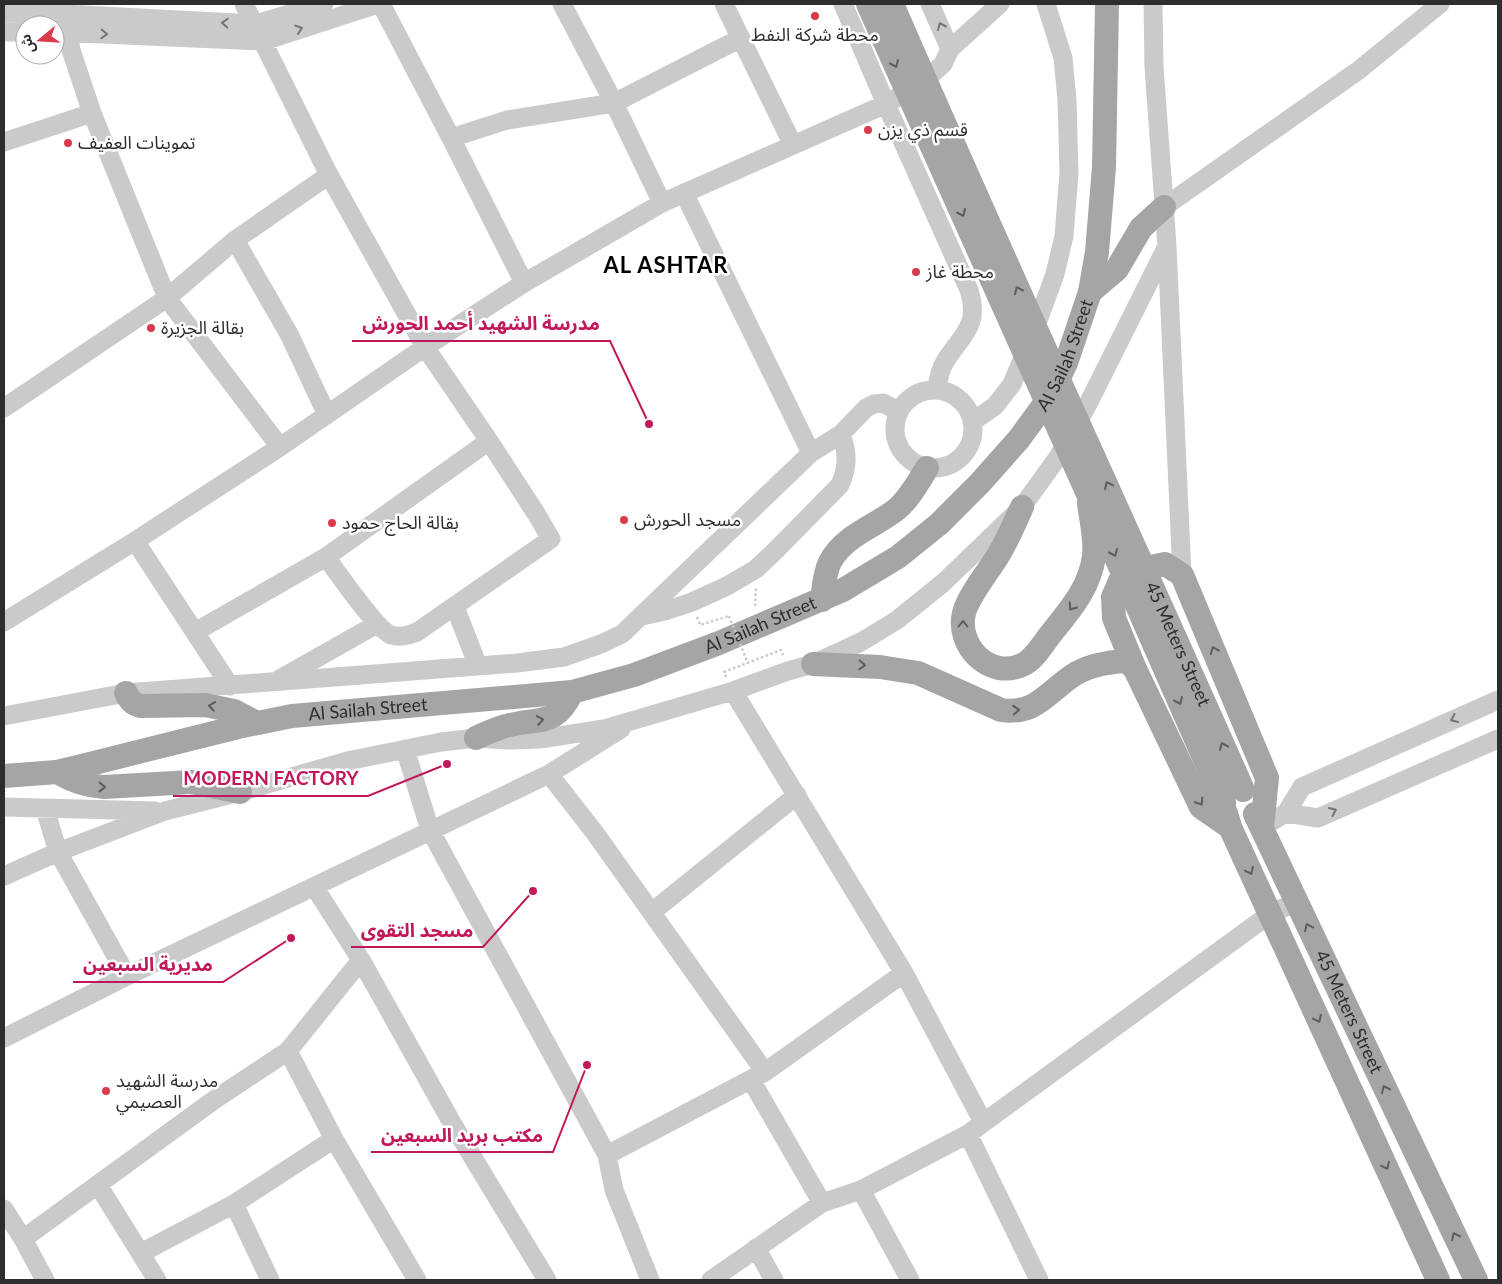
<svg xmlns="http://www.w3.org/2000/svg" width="1502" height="1284" font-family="Lato,'Noto Sans Arabic',sans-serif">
<rect width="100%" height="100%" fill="#fff"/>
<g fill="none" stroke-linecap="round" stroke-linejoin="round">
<path stroke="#cacaca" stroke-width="2.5" stroke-dasharray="2.5 2.5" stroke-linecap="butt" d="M755,606L756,587
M697,617L700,625L729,616
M726,677L724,672L781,650L783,655"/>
<path stroke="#cacaca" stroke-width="19" d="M244,4L329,175L425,347L489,441L537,515L551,539L417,632C409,635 401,638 391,635C377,630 337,572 326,557
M381,4L451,138L524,283
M562,4L614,103L662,203
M724,4L793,145
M843,4L886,104L969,290C980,325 963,334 946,360C940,369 938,379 937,390
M930,4L950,49
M1153,4L1154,67L1167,246L1182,575
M4,13L64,14L255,24L324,4
M4,32H25
M56,32L264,41L378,4
M68,32L71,50L92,113L167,298L280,447
M451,138L507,120L614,103L741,38
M4,142L92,113
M684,193L811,453
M1164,207L1359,70L1440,4
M235,240L289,334L327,415
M895 429a39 39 0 1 1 78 0a39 39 0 1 1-78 0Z
M4,408L167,298L235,240L329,175
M972,422L995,406L1012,384L1035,329L1055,274L1064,236L1069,173L1067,100L1063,58L1046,4
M135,541L230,686
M455,607L478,666
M642,616L665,611L692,602L727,586L756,569L777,549L840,485C848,467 848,453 841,434
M4,622L135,541L280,447L425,347L524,283L662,203L886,104L922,83L943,64L950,49L1000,4
M195,632L326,557L489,441
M278,680L377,624
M733,691L904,973L983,1122
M4,716L126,693L517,663L564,657L601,644L622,634L811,453L841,434L866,408L874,404L883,403L898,411
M405,749L430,830L607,1155L614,1190L650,1280
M549,774L595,833L765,1072
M4,807L155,811
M45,809L58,852L127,976
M1286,813L1318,818L1498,739
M1262,827L1286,813L1302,787L1498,700
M4,876L58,852L165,811L240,792L347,761L441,742L476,738L508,740L540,739L604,729L733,691L788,671L813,664L861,642L897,620L943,583L1022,507L1058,457L1089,402L1167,246
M315,888L361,960L452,1123L547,1280
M652,912L797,795
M4,1038L127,976L549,774L621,729
M288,1051L334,1139L417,1280
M751,1080L822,1203
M968,1134L1039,1280
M607,1155L765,1072L904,973
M98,1185L157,1280
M861,1190L910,1280
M234,1204L270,1280
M4,1209L23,1239L45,1280
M23,1239L214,1100L288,1051L361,960
M756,1248L774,1280
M141,1253L234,1204L334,1139
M711,1280L822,1203L861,1190L968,1134L1270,914L1296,902"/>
<g stroke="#a5a5a5" stroke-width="24">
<path d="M1090,292L1117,269L1141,228L1164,207"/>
<path d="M1022,507C1015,522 1008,539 999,554C989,571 968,596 964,613C956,645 989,680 1022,665C1034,660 1042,645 1050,635C1069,611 1090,588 1094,556C1096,539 1091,520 1089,503"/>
<path d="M822,600C824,587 824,574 830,562C843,536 876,526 897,509C909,499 919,481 927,468"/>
<path d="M813,664L880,667L918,673L1001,710C1035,715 1046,694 1072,676C1088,665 1108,662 1127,661L1135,669"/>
<path d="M126,693C130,701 133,704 141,706L205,705L234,711L257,723"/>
<path d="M476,738C487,733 498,727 510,725C542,717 555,727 572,692"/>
<path d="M57,772C72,781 86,786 104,787L192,782L240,792"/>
<path id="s1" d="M4,776L57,772L82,766L238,727L292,716L572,692L634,675L719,643L843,590L898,557L939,524L980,483L1019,439L1049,398L1066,363L1090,292L1097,252L1104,167L1107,4"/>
<path d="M1226,813L1230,827L1438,1280"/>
<path id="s2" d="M1255,814L1476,1280"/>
<path d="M1230,827L1201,807L1135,669L1114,618L1113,597L1120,581L1141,569L1165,564L1182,575L1267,778L1262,827"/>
</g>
<path stroke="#cacaca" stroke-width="2.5" stroke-dasharray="2.5 2.5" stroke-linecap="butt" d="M729,616L748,664"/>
<g stroke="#a5a5a5" stroke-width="24">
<path d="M868,4L1088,494L1224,803"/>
<path id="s3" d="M892,4C1006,267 1127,528 1243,790"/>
</g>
</g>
<defs><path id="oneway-chevron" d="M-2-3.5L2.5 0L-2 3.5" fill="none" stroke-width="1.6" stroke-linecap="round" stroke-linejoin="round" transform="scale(1.25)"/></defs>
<g stroke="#747474">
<use href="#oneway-chevron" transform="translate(225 23) rotate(-177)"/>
<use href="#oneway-chevron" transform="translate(941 26) rotate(-114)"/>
<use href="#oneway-chevron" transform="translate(299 29) rotate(-18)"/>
<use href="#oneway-chevron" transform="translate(104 34) rotate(3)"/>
<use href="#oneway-chevron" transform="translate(1454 719) rotate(156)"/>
<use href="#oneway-chevron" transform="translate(1333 811) rotate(-24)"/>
</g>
<g stroke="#5d5d5d">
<use href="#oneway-chevron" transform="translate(895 64) rotate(66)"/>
<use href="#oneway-chevron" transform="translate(962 213) rotate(66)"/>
<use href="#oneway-chevron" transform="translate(1018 290) rotate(-114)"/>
<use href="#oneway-chevron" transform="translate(1108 485) rotate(-115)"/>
<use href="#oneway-chevron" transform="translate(1114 553) rotate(66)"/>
<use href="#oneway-chevron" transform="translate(1072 607) rotate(125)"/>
<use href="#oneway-chevron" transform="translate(963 624) rotate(-90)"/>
<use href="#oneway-chevron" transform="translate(1214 650) rotate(-113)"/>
<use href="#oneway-chevron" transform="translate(862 665) rotate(3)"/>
<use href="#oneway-chevron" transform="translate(1179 701) rotate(66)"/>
<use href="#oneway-chevron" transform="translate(212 706) rotate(-171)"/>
<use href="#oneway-chevron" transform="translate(1016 710) rotate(-4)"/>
<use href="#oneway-chevron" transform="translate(540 720) rotate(-10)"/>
<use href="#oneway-chevron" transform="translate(1223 746) rotate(-114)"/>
<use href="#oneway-chevron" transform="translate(102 787)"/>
<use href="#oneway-chevron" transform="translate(1200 802) rotate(57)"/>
<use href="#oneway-chevron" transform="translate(1250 871) rotate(65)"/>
<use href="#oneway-chevron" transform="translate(1308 927) rotate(-115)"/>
<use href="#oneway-chevron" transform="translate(1318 1019) rotate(65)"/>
<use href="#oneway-chevron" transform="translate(1385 1089) rotate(-115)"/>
<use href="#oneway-chevron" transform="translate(1386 1166) rotate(65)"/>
<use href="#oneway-chevron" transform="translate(1455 1236) rotate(-115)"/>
</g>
<g fill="#d93a4e" stroke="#fff" stroke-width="2">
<circle cx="815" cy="16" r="5"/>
<circle cx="868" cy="130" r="5"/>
<circle cx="68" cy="143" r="5"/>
<circle cx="916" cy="272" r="5"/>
<circle cx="151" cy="328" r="5"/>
<circle cx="624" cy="520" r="5"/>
<circle cx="332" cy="523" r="5"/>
<circle cx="106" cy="1091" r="5"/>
</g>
<g text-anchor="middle" stroke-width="5" stroke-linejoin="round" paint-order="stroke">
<g font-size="18" fill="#2d2d2d" stroke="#fff" text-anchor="start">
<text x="815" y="41" text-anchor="middle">محطة شركة النفط</text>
<text x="878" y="136">قسم ذي يزن</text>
<text x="78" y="149">تموينات العفيف</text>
<text x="926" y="278">محطة غاز</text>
<text x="161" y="334">بقالة الجزيرة</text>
<text x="634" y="526">مسجد الحورش</text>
<text x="342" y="529">بقالة الحاج حمود</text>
<text x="116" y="1087">مدرسة الشهيد<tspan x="116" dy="21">العصيمي</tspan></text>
</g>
<g font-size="18" fill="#2d2d2d" stroke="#fff">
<text dy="6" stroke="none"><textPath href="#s1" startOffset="1196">Al Sailah Street</textPath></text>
<text dy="6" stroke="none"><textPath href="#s1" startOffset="776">Al Sailah Street</textPath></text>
<text dy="6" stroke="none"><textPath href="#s3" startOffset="701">45 Meters Street</textPath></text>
<text dy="6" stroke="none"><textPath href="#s1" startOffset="371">Al Sailah Street</textPath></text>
<text dy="6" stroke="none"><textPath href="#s2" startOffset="219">45 Meters Street</textPath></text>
</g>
<g font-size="22" font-weight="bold" letter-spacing="1" fill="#000" stroke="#fff">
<text x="666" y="273">AL ASHTAR</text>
</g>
</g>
<path fill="none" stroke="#c2185b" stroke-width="2" d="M649 424L610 341H352M447 764L368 796H173M533 891L483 947H351M291 938L223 982H73M587 1065L553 1152H371"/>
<g fill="#c2185b" stroke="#fff" stroke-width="2">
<circle cx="649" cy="424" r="5"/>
<circle cx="447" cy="764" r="5"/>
<circle cx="533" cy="891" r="5"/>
<circle cx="291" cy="938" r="5"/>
<circle cx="587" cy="1065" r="5"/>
</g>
<g font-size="19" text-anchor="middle" font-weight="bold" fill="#c2185b" stroke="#fff" stroke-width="5" stroke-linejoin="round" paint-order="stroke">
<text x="481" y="330">مدرسة الشهيد أحمد الحورش</text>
<text x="271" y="785">MODERN FACTORY</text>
<text x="417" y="937">مسجد التقوى</text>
<text x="148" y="971">مديرية السبعين</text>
<text x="462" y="1142">مكتب بريد السبعين</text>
</g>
<rect width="1502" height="1284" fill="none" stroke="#2d2d2d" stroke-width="10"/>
<g transform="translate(40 40) rotate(252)"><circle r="24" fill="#ffffff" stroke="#ababab"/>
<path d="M0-4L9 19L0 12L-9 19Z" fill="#d93a4e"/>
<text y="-8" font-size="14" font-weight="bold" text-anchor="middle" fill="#2d2d2d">ش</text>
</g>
</svg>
